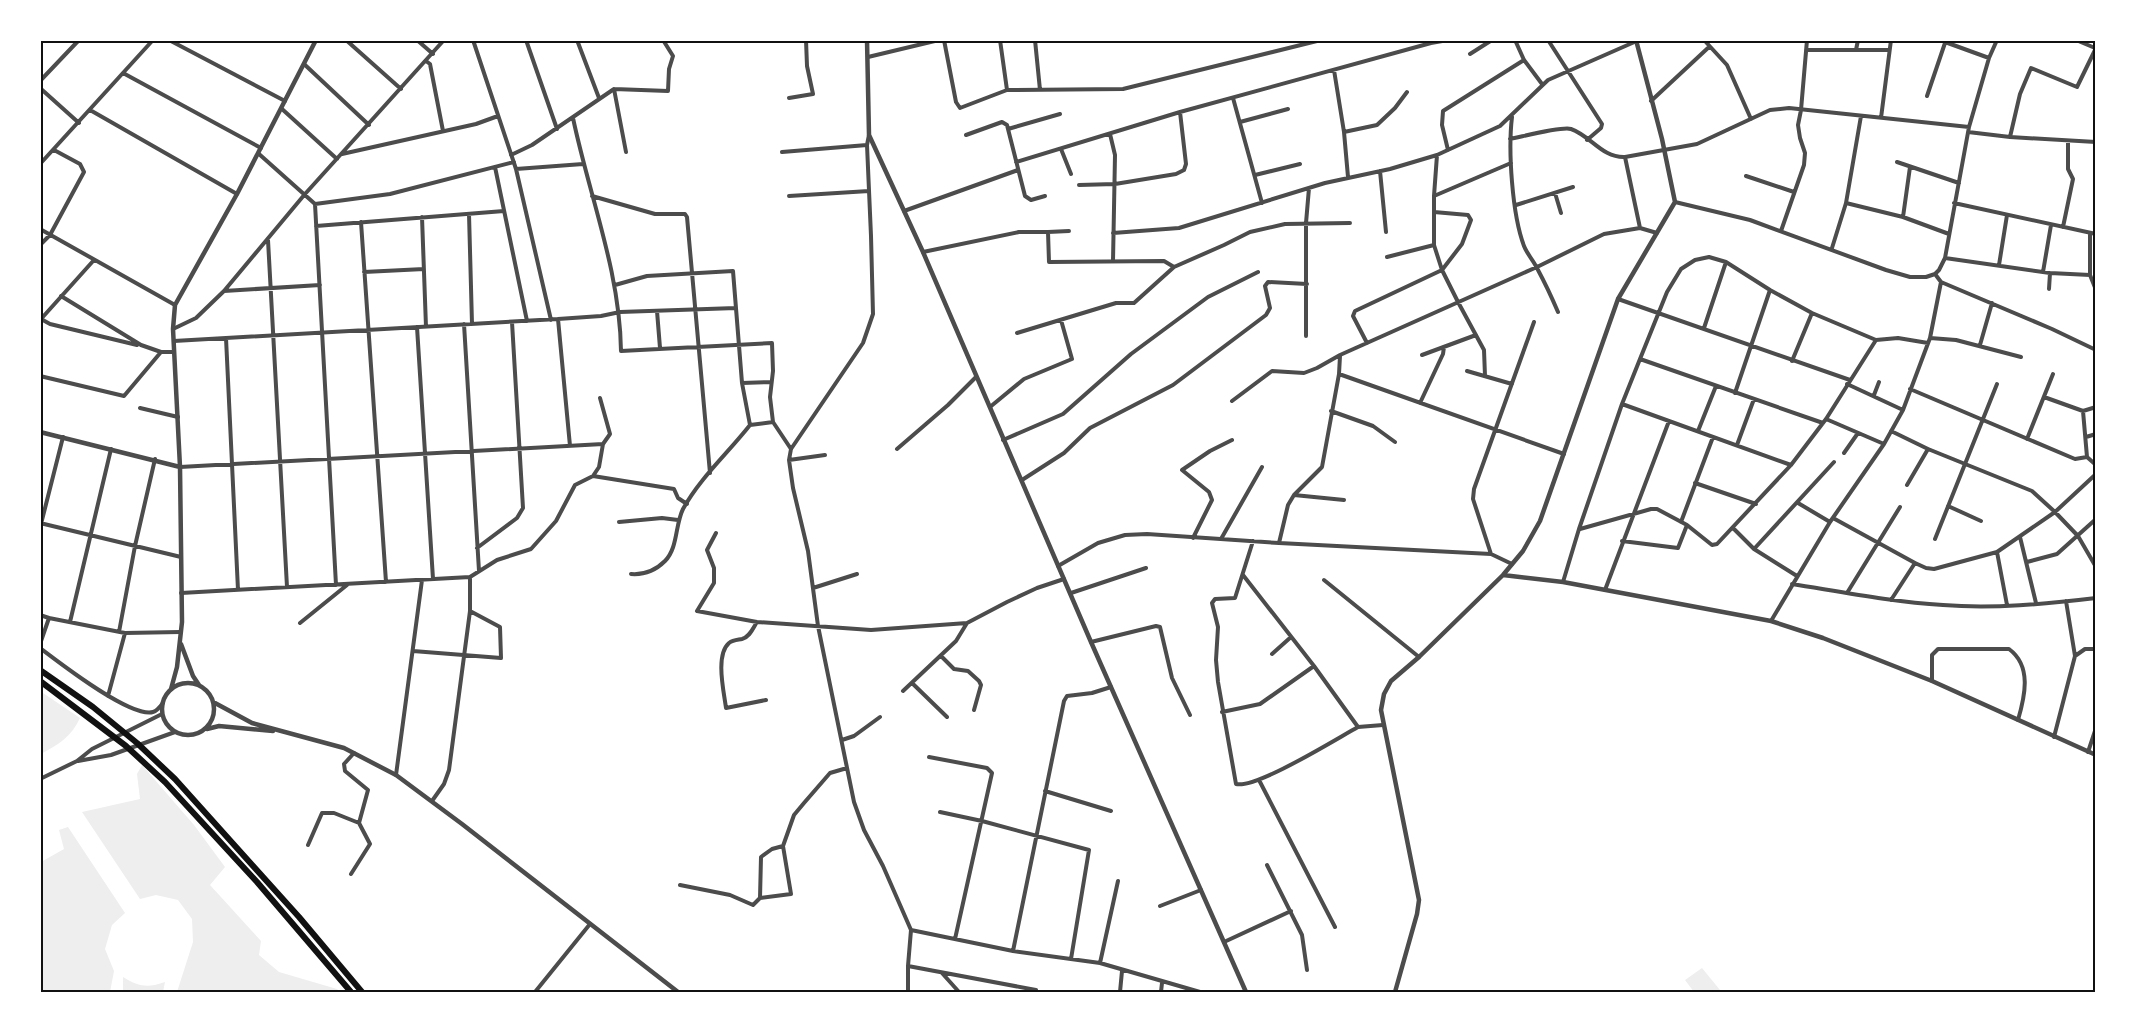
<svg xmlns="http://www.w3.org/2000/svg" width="2136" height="1033" font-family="Literata,serif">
<rect width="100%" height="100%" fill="#fff"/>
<path fill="#eee" d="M40,691L80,718C72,736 58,745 41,754Z
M142,765L194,825L225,867L210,885L261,941L259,955L279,972L337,989L340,992H177L193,942L192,919L178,900L156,895L140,899L82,812L140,799L137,774Z
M68,827L125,913L112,925L105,949L114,971L110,992H41V862L64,849L59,830Z
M1702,968L1720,990L1716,992H1694L1685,980Z
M123,977C138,987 149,988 165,982L163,992H123Z"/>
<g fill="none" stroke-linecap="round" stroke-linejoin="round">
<path stroke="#4c4c4c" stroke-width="4" d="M169,40L285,101
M346,40L401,89
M417,40L433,54
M473,40L516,169L551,320
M526,40L557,129
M577,40L599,98
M944,40L956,102L960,108L1007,90L1123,89L1321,40
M1000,40L1007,90
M1035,40L1040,90
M1515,40L1524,60L1542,84
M1548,40L1602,124L1601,128L1587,140
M1704,40L1727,65L1751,119
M2076,40L2095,48
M1945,42L1989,58
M1806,50H1889
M1856,50L1858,40
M1470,54L1492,40
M868,57L939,40
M426,61L430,64L443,131
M304,64L369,125
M1334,70L1344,132L1348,177
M123,73L261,148
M40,81L79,40
M40,88L79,123
M614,89L626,152
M1927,96L1946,40
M789,98L813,94L807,66L806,40
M1233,98L1262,203
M1651,101L1709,47
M282,109L337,159
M90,110L237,194
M1512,117C1508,150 1512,214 1524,246C1527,254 1534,261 1538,270C1545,283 1552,298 1558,312
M573,118C589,195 620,271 621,351L772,343L773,371L770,397L773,422L791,449
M1881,118L1891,40
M1240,122L1288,109
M1008,129L1060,114
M1344,132L1377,125L1395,108L1407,92
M1968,132L2010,137L2096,142
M1110,134L1115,155L1113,261
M869,135L867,145L871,236L873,314L863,343L791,449L789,460L793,488L808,551L818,626L854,802L864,830L883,866L911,930L908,966V992
M966,135L1002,122L1007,125L1008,129L1025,196L1031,200L1045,196
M2010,137L2020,94L2031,68L2077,87L2096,48
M1510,139C1521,137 1562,126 1571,129C1591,136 1602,158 1625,157L1697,144L1770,110L1789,108L1969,127
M1061,149L1071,174
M1448,150L1442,125L1443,111L1524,60
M782,152L867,145
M259,154L315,204L336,585
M342,154L476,124L498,116
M511,155L532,145L614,89L668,91L669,69L673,56L663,40
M1437,155L1434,196V245L1442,270L1458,302L1484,350L1485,376
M1625,157L1640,228L1657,233
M1016,162L1180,112L1431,43L1448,40
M1897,162L1959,183
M40,164L153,40
M495,167L527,321
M516,169L583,164
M1380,171L1386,232
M1255,175L1300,164
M1746,176L1794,192
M1079,185L1115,184L1176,174L1184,170L1186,164L1180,112
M1555,193L1561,213
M592,196L655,214H685L687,217L710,473
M789,196L869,191
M1434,196L1511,163
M1675,202L1750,220L1886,270L1910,277H1926L1935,274L1939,270L1945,258L1969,127L1989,58L1997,40
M1846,203L1903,217L1949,234
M1954,203L2096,234
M315,204L390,194L514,162
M1516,205L1573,187
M904,211L1018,170
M469,214L472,324
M422,217L426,327
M1903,217L1910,167
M361,222L386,582
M316,226L504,211
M2063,227L2073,179L2068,169V141
M40,229L175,305
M1781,231L1804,165L1805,153L1800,138L1798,125L1801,110L1807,40
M1048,232L1069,231
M1113,233L1179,228L1325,183L1390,169L1437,155L1500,126L1548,80L1639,40
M2090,233V275L2096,290
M268,240L287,587
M40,245L50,235L84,172L80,164L54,150
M1832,248L1846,203L1861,116
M923,252L1019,232H1048L1049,262L1164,261L1174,267
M1387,257L1434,245
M1945,258L2050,273L2090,275
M1999,265L2007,215
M364,272L424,269
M2043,272L2051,225
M1935,274L1941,282L2052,329L2096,350
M615,285L647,276L733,271L742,383L750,425
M2049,289L2050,273
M224,291L320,285
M61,296L141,345L161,352H174
M1618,299L1850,380
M657,311L660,348
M41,319L50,324L137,345
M41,319L94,260
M558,319L570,446
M464,324L479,571
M417,327L433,579
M1704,328L1726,262
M173,329L196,318L224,291L305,194L444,40
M1017,333L1116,303H1134L1174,267L1224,245L1250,232L1285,224L1350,223
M1306,336V223L1309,188
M226,338L238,590
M1930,338L1956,340L2021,357
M174,341L558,319L601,316L620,312L736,308
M1367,343L1353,316L1355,311L1442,270L1462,244L1471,220L1468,215L1434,212
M1980,345L1992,303
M1422,355L1476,335
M1640,359L1823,423
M1792,361L1812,313
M1467,371L1512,384
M1339,374L1564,454
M40,376L124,396L161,352
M742,383L771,382
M1847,384L1903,410
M1910,389L2075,459L2087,457
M1735,393L1770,290
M1874,395L1879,382
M2044,397L2083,411L2096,407
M1232,401L1272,371L1304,373L1317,368L1340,355L1537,267L1604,234L1640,228
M1420,403L1443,354L1444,347
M1622,404L1791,465
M990,407L1024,379L1072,359L1061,320
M140,408L178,417
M1331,411L1373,426L1395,442
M2083,411L2087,457L2096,465
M1826,419L1884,444
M1698,431L1716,386
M1891,431L1928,449L2032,491L2055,512L2078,536L2096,567
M2086,437L2096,434
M2027,439L2053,374
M1003,440L1063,414L1131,354L1208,297L1258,272
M1737,445L1754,399
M897,449L948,405L976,377
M1844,453L1858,433
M789,460L825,455
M180,467L603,444
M593,476L674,489L678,498L687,504
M1022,480L1064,453L1090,428L1173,385L1266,315L1270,308L1265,286L1268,282L1307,284
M1695,483L1756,504
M1907,485L1928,449
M1294,495L1344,500
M1798,503L1830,522
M1948,506L1981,521
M1833,518L1915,563L1926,568L1934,569L1997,552L2055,512L2096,474
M619,522L662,518L678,520
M1681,522L1713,437
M40,523L181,557
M41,524L63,437
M1733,528L1754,549L1797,576
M1580,529L1651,509H1657L1687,525L1712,545L1717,544L1791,465L1826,419L1876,340
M716,533L707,550L714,568V583L697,611L757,622L871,630L967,623
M2020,537L2036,603
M1193,538L1212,500L1209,492L1182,470L1210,451L1232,440
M1221,539L1262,467
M1935,539L1997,384
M1253,541L1235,598L1215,599L1212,603L1218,627L1216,660L1218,682L1236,784C1256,789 1336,739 1358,727
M1622,541L1678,548L1687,525
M1279,543L1288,505L1294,495L1322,467L1339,374L1340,356
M477,548L517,518L523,508L512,322
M1754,549L1834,462
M1997,552L2007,605
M1491,554L1473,499L1474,489L1534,322
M2027,562L2057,554L2096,519
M1058,566L1098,543L1125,535L1147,534L1279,543L1491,554L1512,564
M631,574C644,575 655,571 665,561C678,548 675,525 683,509C700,478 728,453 750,425L773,422
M1243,575L1314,666L1358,727L1383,725
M1324,580L1419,657
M1563,582L1579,529L1622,404L1640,359L1667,292L1681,269L1695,260L1709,257L1726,262L1770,290L1812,313L1876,340L1898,338L1928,343
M1792,584C1842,592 1893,602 1943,605C1993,609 2046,604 2096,598
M813,588L857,574
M1605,590L1669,421
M181,593L470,577L497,560L531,549L556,521L575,485L593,476L599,467L603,444L610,434L600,398
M1071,593L1146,568
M1847,593L1900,507
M1891,600L1915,563
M40,615L49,618L40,644
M49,618L125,633L180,632
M1771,621L1830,522L1884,444L1903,410L1930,338L1941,282
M70,622L111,449
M757,622C753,628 750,637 742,639C737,640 733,640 729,643C715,655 724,692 726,708L766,700
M300,623L347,585
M119,632L135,546L155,459
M1091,642L1156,626L1160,627L1172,678L1190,715
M40,648C60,663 130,718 153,712C157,711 160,707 163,703
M413,651L501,658L500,627L470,611
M1272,654L1291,637
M941,656L954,669L968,671L979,681L981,685L974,710
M2075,656L2085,649H2096
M1932,681V655L1938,649H2009C2032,666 2025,696 2018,720
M912,683L947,717
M903,691L956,641L967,623L1007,602L1037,588L1064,579
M108,696L125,633
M1222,712L1260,704L1314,666
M2054,737L2075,656L2066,601
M842,740L854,736L880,717
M2088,752L2096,728
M929,757L987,768L992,773L955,939
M78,761L111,755L175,732
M396,775L422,580
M40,779L77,761L92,749L162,714
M1259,780L1335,927
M1045,791L1111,811
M432,801L444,784L449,770L470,611V577
M940,812L982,821L1089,850L1071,959
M308,845L322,813H334L359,823
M1267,865L1302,935L1307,970
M351,874L370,844L359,823L368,790L345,771L344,764L354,753
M680,885L730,895L753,905L760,898L761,857L772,849L783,846L794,815L804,803L830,773L847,768
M760,898L791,894L783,846
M1160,906L1201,890
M911,930L1013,951L1100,963L1200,992
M1224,942L1291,911
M1013,951L1064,701L1067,696L1092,693L1111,687
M1100,963L1118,881
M908,966L1036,990
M942,973L959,992
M535,992L590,924
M1120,992L1122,971
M1161,992L1162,983"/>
<path stroke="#4c4c4c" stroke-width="4.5" d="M867,40L869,135L923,252L1091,642L1246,992
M40,432L180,467
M1503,575L1563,582L1771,621L1823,638L1932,681L2096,755
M181,644L193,676L199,685
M162 709a26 26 0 1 1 52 0a26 26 0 1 1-52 0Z
M171,689L177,667L182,622L180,467L173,329L175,305L237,194L316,40
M215,703L252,723L344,748L396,775L462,824L678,992
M207,729L219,726L273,731
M1395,992L1417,914L1419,900L1381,710L1384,694L1391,681L1419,657L1503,575L1523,551L1540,521L1618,299L1675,202L1662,139L1636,40"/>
<path stroke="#111" stroke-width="6" d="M40,670L93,707L137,743L175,779L299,917L362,992
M40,681L126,746L165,782L257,882L351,992"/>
</g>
<rect width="2136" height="1033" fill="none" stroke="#ffffff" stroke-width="84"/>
<rect x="42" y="42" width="2052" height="949" fill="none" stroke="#111" stroke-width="2"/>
</svg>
